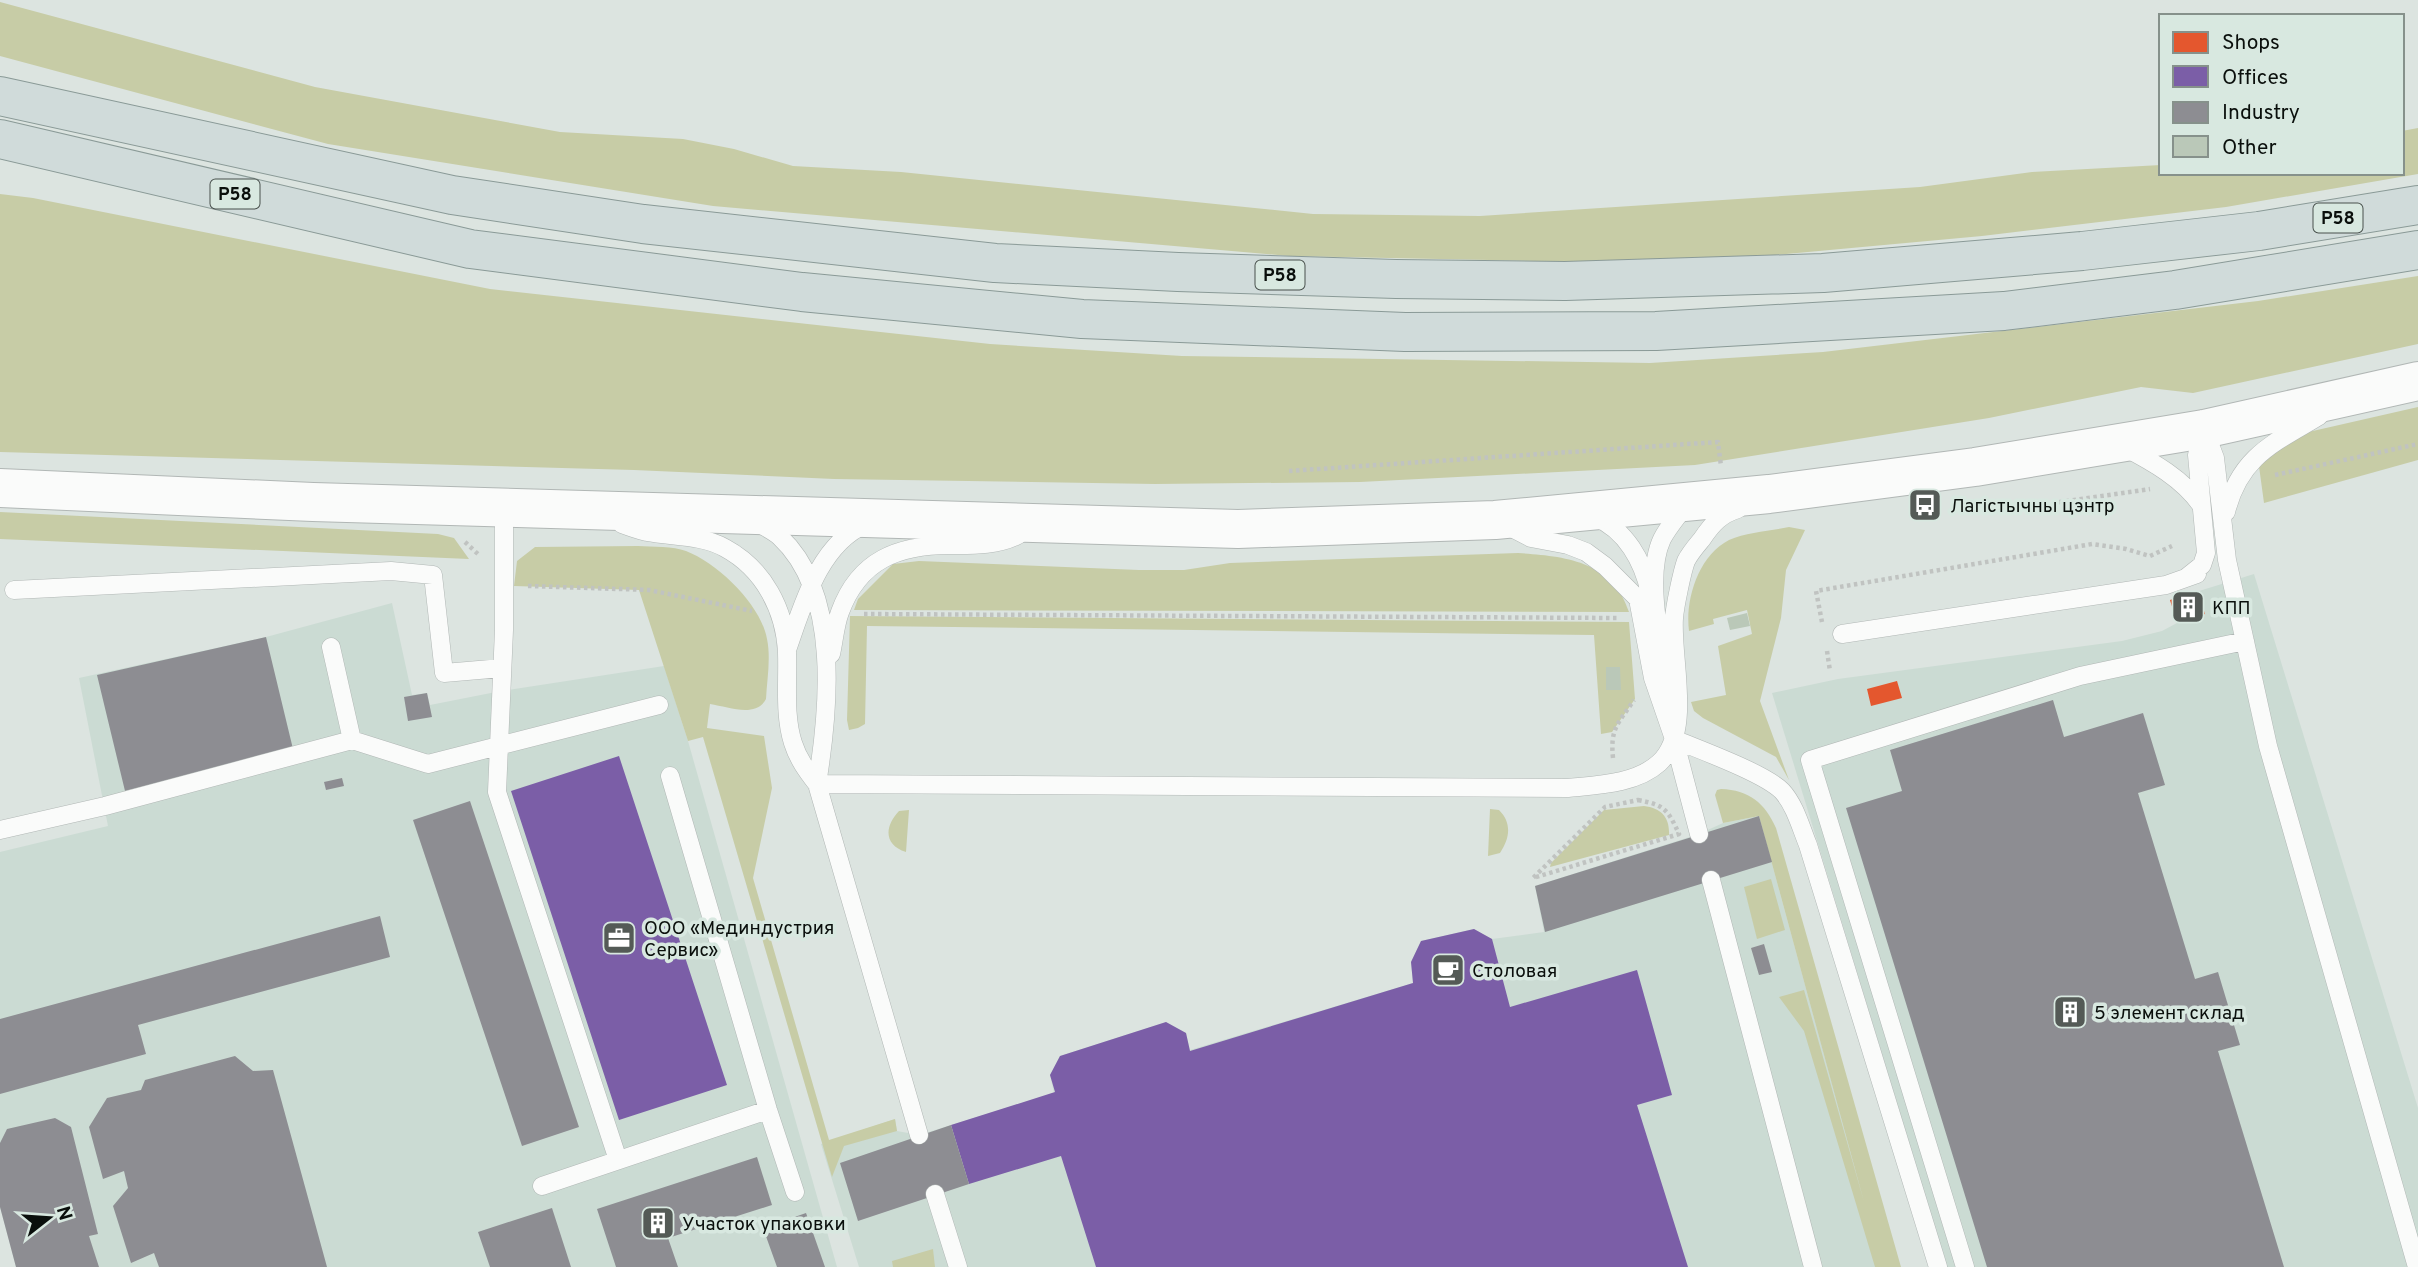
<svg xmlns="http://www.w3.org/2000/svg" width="2418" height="1267" font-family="Overpass,sans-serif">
<rect width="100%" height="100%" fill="#dce4e0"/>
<path fill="#cbdbd3" d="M2254,574L2418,1108V1267H1947L1772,693L1838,679L2122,641L2162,631L2177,623L2170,600Z
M392,603L412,695L427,693L430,705L501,691L664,666L688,741L837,1267H16L0,1207V852L108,826L79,678L266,637Z
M1759,816L1882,1267H859L821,1144L895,1119L897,1131L919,1135L1054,1093L1050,1075L1060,1056L1166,1022L1186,1033L1190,1050L1413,983L1411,962L1421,941L1474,929L1492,939L1544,932L1535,886L1699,834L1723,823Z"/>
<path fill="#c7cca6" d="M0,2L315,87L560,132L683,139L734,149L793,166L901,172L1313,214L1480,216L1920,187L2032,172L2161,165V173H2402V131L2418,128V174L2226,207L1982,236L1678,264L1289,256L713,206L328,144L0,56Z
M0,194L33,198L490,289L990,344L1182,356L1650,363L1823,352L2258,301L2418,276V344L2193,393L2141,387L1989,418L1695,465L1360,482L1155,484L834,479L634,470L0,452Z
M2418,407V460L2264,503L2258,459L2304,433Z
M0,512L438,534L454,538L469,559L0,539Z
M1789,527L1805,530L1786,570L1781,618L1760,701L1789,780L1776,757L1703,718L1694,711L1691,702L1726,695L1718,646L1752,634L1747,610L1713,619L1714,624L1689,631C1685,600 1698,556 1729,540C1747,532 1770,531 1789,527Z
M638,546C653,547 673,546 686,551C719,564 761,605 767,639C771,658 767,680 766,699C756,718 729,707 710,704L707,728L764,736L772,788L753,878L829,1140L895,1119L897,1131L844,1146L832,1177L703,737L688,741L639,590L514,586L517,561L535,547Z
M1518,553C1565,556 1613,561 1629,612L854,610L858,599L893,564L919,561L1139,570H1184L1230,563Z
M850,616L1629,622L1635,699L1612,732L1601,734L1594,635L867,626L865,724L858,728L849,730L847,720Z
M1721,789C1749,790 1765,803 1776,828L1901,1267H1875L1804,1031L1779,997L1804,990L1864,1202L1759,816L1723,823L1715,795L1717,790Z
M1644,806C1661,808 1670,817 1669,835L1550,867L1551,863L1604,810Z
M1490,809L1499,810C1512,823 1510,838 1500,853L1488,856Z
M909,810L906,852C884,845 884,827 899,811Z
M1771,879L1785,930L1757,939L1744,887Z
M933,1249L935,1267H893L892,1261Z"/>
<path fill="#e4572e" d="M2198,591L2205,614L2177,623L2170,600Z
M1897,681L1902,698L1871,706L1867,689Z"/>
<path fill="#7b5ea7" d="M619,756L727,1085L619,1120L511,791Z
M1474,929L1492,939L1510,1007L1637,970L1672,1095L1637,1105L1688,1267H1096L1061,1156L969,1184L951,1125L1055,1092L1050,1075L1060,1056L1166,1022L1186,1033L1190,1051L1413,983L1411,962L1421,941Z"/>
<path fill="#8d8d92" d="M266,637L293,749L125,791L97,675Z
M427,693L432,717L408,721L404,697Z
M2053,700L2064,737L2143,713L2165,785L2138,793L2195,979L2218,972L2240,1045L2218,1051L2284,1267H1987L1846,808L1902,791L1890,750Z
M342,778L344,786L326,790L324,782Z
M470,801L579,1127L522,1146L413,820Z
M1759,816L1772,862L1545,932L1535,886Z
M380,916L390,957L138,1025L146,1054L0,1094V1019Z
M1764,944L1772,972L1759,975L1751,948Z
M235,1056L253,1071L273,1070L327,1267H159L154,1253L131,1263L113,1206L128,1188L124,1171L103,1179L89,1127L107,1098L141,1090L145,1080Z
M55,1118L71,1127L98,1234L89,1236L99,1267H16L0,1207V1143L7,1129Z
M951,1125L969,1184L858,1221L840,1163Z
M757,1157L772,1205L668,1238L678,1267H616L597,1209Z
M552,1208L571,1267H490L478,1232Z
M806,1213L825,1267H777L763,1228Z"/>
<path fill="#bac8b8" d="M1747,613L1750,626L1730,630L1727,618Z
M1606,667H1620L1621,690H1606Z"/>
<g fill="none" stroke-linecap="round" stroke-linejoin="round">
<defs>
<path id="service" d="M2124,447C2153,462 2183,479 2201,505
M504,507V630L497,792L618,1160
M2226,512C2240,456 2274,443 2319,416
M1595,517C1626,530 1643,561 1650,593
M757,522C764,527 774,531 780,537C841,594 829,710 817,784
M622,524C630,527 639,530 647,532C673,537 702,535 725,548C764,569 785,610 787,653C788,683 784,715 793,743C798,759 807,771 817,784L919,1135
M1508,526L1531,538L1568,545L1586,552L1605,566L1638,599L1653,678L1674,739L1699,834
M2187,577L2202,565L2206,553L2197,455L2204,429L2215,458L2227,560L2268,746L2417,1267
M14,590L391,571L433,575L444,673L502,668
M1842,634L2166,585L2197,574
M331,647L352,740L428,764L659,705
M787,650C803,605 819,544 866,524
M831,654C834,641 835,625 840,612C859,560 898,545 950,545C971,545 998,546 1018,535
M1668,690C1662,649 1644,577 1662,539C1668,527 1679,515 1687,503
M1673,728L1674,739C1700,750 1764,773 1782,791C1795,805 1801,828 1808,845L1938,1267
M670,776L768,1110L795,1192
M817,784L1568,788C1597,785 1636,784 1659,763C1693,732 1671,659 1674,618C1675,606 1682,572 1686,561C1690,553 1697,545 1702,539C1712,524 1721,514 1738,509
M0,830L105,806L352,740
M1711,880L1813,1267
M542,1186L768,1110
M935,1194L958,1267
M1965,1267L1810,760L2080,676L2245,641"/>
<path id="secondary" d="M0,488L313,502L1238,529L1495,520L1769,494L1975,467L2204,429L2418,381"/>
<path id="trunk" d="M0,96L452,195L643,224L995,263L1178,272L1396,279L1565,281L1823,273L2082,251L2259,231L2418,205
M0,139L470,249L802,292L1082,319L1405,332L1656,331L2004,311L2175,290L2418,250"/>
</defs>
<use href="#service" stroke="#b1b7b5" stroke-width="19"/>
<use href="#secondary" stroke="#b1b7b5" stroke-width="40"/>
<use href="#trunk" stroke="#8a9a97" stroke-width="40"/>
<path stroke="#c0c3c1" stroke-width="4.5" stroke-dasharray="3.5 3.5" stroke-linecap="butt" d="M1289,471L1718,442L1721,466
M2275,475L2418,444
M1980,501L1991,512L2150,489
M465,542L479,555
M528,586L649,590L752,611
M864,614L1619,618
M1822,622L1816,591L2092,544L2126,549L2150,556L2172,546
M1827,651L1830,671
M1613,758C1610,728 1618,724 1634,700
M1638,800C1665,805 1668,810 1679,834L1533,878L1605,807Z"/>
<use href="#service" stroke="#fafbfa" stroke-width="18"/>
<use href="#secondary" stroke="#fafbfa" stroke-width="38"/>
<use href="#trunk" stroke="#d0dbda" stroke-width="38"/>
</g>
<defs>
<symbol id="bus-square" viewBox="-11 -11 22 22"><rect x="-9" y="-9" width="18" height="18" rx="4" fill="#545a56" stroke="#d8e8e0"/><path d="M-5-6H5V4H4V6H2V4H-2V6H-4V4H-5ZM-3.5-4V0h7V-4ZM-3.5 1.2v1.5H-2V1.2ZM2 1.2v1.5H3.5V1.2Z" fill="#fff"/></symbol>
<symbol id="building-square" viewBox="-11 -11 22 22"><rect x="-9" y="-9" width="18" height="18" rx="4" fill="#545a56" stroke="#d8e8e0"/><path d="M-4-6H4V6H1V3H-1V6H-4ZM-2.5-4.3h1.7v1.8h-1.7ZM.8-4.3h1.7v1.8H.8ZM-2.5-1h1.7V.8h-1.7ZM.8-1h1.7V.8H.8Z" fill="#fff"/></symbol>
<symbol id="office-square" viewBox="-11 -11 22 22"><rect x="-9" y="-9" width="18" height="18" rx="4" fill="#545a56" stroke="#d8e8e0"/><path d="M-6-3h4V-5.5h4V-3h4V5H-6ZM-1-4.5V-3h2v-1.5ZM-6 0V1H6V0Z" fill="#fff"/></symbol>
<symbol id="cafe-square" viewBox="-11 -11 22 22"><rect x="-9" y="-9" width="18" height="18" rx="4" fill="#545a56" stroke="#d8e8e0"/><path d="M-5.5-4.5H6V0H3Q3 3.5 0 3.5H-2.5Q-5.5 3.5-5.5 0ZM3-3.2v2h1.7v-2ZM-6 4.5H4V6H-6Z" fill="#fff"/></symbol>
</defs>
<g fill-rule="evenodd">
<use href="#bus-square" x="1906" y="486" width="38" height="38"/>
<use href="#building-square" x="2169" y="588" width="38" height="38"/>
<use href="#office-square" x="600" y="919" width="38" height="38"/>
<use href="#cafe-square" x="1429" y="951" width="38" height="38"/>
<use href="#building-square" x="2051" y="993" width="38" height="38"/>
<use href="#building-square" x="639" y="1204" width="38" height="38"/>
</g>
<g text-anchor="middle" stroke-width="7" stroke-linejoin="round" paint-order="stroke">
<g fill="#d8e8e0" stroke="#48504c" stroke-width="2">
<rect x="210.5" y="179.5" width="49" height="29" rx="5"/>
<rect x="2313.5" y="203.5" width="49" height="29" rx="5"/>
<rect x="1255.5" y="260.5" width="49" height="29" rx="5"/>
</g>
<g font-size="18" font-weight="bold" fill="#0a0f0c">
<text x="235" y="200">Р58</text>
<text x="2338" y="224">Р58</text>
<text x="1280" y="281">Р58</text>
</g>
<g font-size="19" fill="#0a0f0c" stroke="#d8e8e0" text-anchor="start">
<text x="1950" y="512">Лагістычны цэнтр</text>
<text x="2212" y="614">КПП</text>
<text x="644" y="934">ООО «Мединдустрия<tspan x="644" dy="22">Сервис»</tspan></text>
<text x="1472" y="977">Столовая</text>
<text x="2094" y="1019">5 элемент склад</text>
<text x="682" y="1230">Участок упаковки</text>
</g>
</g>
<rect x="2159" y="14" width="245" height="161" fill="#d8e8e0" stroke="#86918b" stroke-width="2"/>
<rect x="2173" y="32" width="35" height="21" fill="#e4572e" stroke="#86918b" stroke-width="2"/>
<text x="2222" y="49" font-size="21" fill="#0a0f0c">Shops</text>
<rect x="2173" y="66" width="35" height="21" fill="#7b5ea7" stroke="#86918b" stroke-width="2"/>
<text x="2222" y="84" font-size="21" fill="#0a0f0c">Offices</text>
<rect x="2173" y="102" width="35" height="21" fill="#8d8d92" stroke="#86918b" stroke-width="2"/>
<text x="2222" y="119" font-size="21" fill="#0a0f0c">Industry</text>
<rect x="2173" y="136" width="35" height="21" fill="#bac8b8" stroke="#86918b" stroke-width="2"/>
<text x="2222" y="154" font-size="21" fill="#0a0f0c">Other</text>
<g transform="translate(49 1218) rotate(73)" stroke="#d8e8e0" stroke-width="5" paint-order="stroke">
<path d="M0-5L12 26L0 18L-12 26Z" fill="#0a0f0c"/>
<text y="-10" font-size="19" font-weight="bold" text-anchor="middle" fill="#0a0f0c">N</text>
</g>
</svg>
